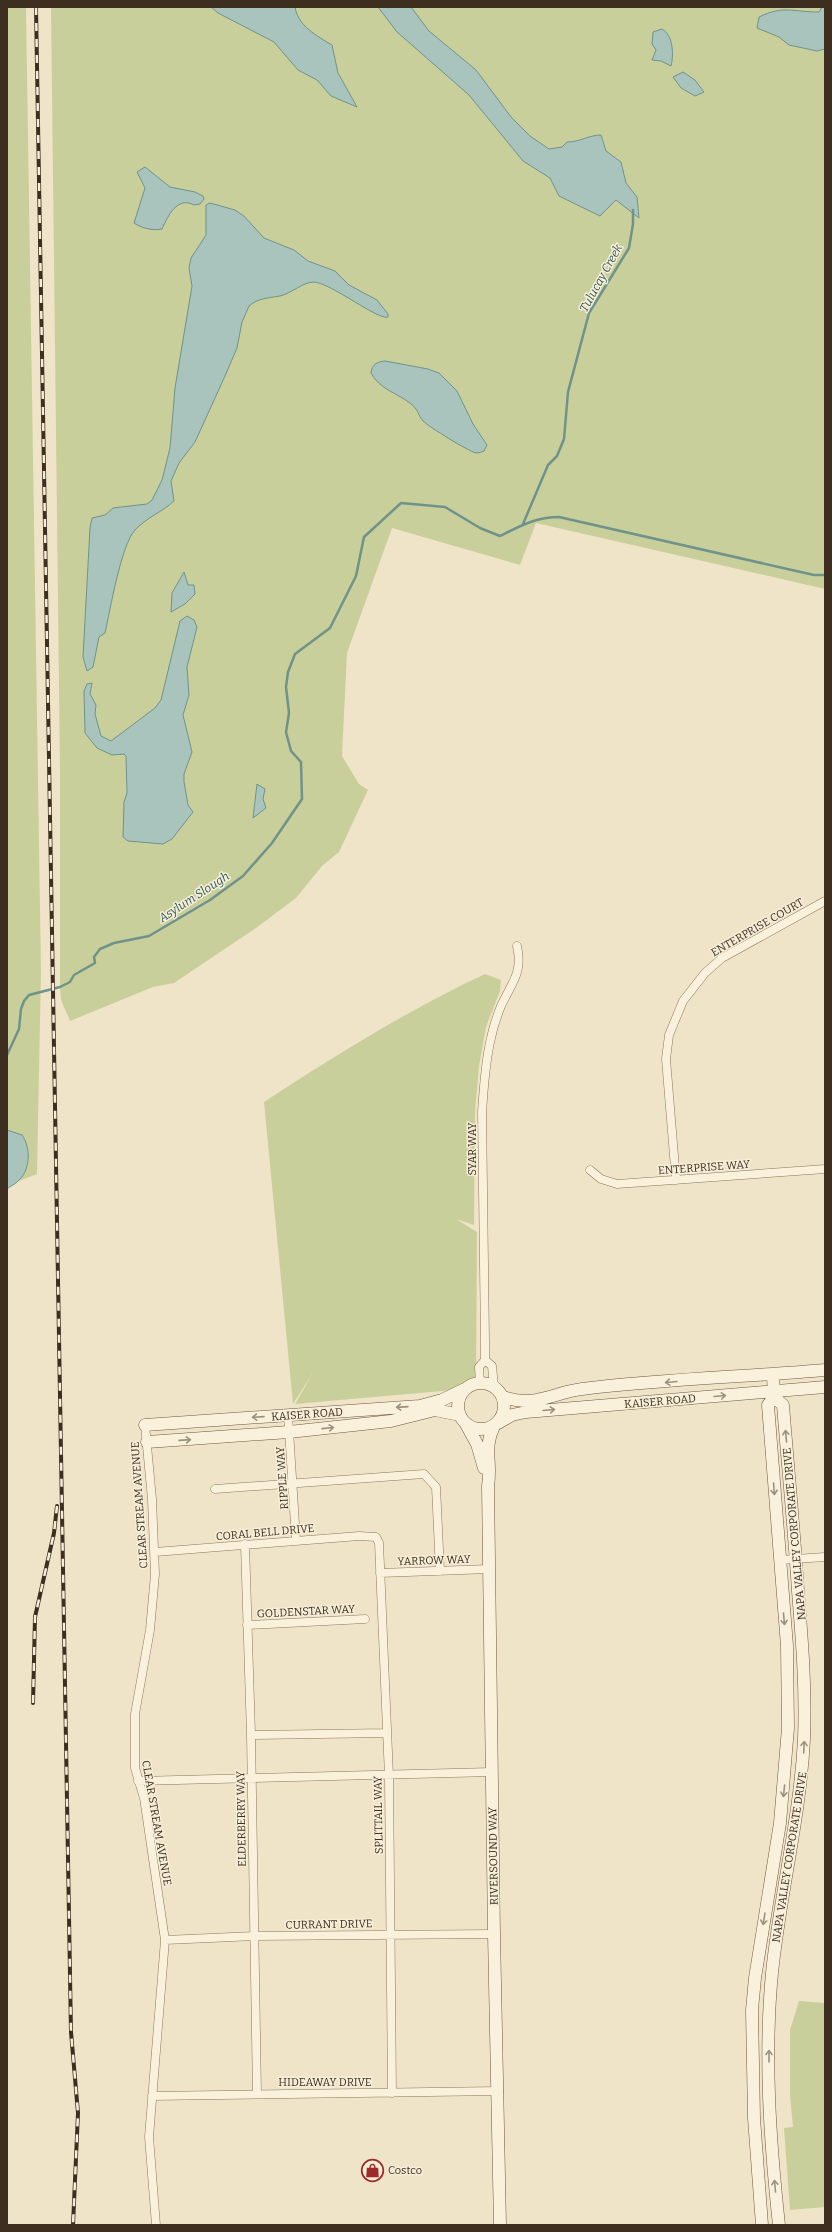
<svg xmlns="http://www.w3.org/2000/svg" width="832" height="2232" font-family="Bitter,serif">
<rect width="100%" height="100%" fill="#f0e4c8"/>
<path fill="#c9cf9b" d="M7,7H26L41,972L37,1174L19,1181C30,1159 30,1158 22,1135L7,1130Z
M51,7H825V589L536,523L520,565L392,528L347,653L342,756L359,784L368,790L339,852L322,866L296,898L256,928L174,983L153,987L70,1021L61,1000L60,987V772Z
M485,974L501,980L500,991L486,1027L479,1066L475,1112L474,1225L456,1219L477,1232L476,1388L295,1404L314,1371L293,1404L264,1102C336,1055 408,1010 485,974Z
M799,2001L825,2003V2207L790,2210L784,2128L793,2127L790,2096V2030Z"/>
<path fill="#a9c4bc" stroke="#6f938a" d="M211,7H295C298,26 317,36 332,45L338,73L357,107L331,96L317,80L298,70L274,42L218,13Z
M378,7H411L429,31L476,70L511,117L530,136L549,149L562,147L567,142C580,142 589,135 601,135L606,151L621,162L626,183L637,197L639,218L616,200L600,216L559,196L550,178L523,161L469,95L397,32Z
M822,7H825V49L817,51L789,45L779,37L757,28L759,17C783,5 793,12 819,12Z
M662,29C673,35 674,54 671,66L661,61L652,60L656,50L652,44L653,32Z
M683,72L695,80L704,92L695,96L681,88L673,77Z
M145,167L170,187L195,192L203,196L204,199L200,204L194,205C177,196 168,216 162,229C153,231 141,228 134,223L145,188L137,172Z
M210,203L235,210L244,216L264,238L294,250L308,261L335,271L349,285L377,300L388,314V317C379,321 331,283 314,282C303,282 292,293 280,296C269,298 258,298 249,306L242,322L237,348L225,376L195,442L179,463L171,481L174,501C162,512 146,518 135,530C121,545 110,611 105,633L99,637L93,667L87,671L83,657L90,528L92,518L105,515L113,508L147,504L152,500L162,480L170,448L175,388L192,286L189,268L191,258L206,235V205Z
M385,361L428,369L439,373L457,391L473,424L487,445L484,451C482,452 479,453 476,453C468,451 429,427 423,421C418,415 418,409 411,404C398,393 380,390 371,373C372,364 377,362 385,361Z
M184,572L188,585H194L195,594L185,604L171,612L172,593Z
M187,616L194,620L197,627L187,667L189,695L183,715L192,752L184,774V782L188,805L193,812L172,839L163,844L128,841L123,837L124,802L127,793L126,756L124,754L112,755L97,748L85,733L84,691L87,684L92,683L90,694L96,705L95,714L101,736L111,741L155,708L161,700L180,621Z
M257,784L265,789L263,799L266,808L253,818Z
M7,1130L22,1135C31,1148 31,1171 17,1182C14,1185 10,1186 7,1189Z"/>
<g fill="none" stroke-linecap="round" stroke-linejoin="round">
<path stroke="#6f938a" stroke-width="2.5" d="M523,524L548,465L557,456L564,439L568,392L589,313L629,248L633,224V210
M7,1055L19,1029L21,1009L24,1001L29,995L60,987L70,982L74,975L95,963L94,957L100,949L114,943L149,936L210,900L243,876L272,843L302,799L301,762L291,751L286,732L289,713L286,687L288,672L295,654L330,628L356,576L364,537L401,503L445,507L480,528L500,536C520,526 536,517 559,517L814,575H825"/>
<defs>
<path id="street" d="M590,1170L601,1179L617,1184L825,1169
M676,1180L666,1059L669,1035L683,1001L705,973L722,958L825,901
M485,1360L492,1366L494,1387
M480,1383L479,1367L485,1360V1341L482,1112C484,1087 485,1062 491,1038C493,1028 497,1016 501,1006C512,982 523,973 517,946
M288,1415L296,1540
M145,1425L152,1499L155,1574L150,1630L135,1714V1768L144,1798L165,1940L149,2137L156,2225
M215,1489L424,1474L436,1487L440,1571
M245,1544L251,1735L257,2094
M155,1552L359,1536L376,1537L379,1543L389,1776L392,2093
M780,1560L825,1557
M380,1573L489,1569
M247,1625L365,1619
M251,1735L387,1733
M138,1781L492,1772
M165,1940L255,1936L494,1934
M152,2096L499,2091"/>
<path id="secondary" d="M458 1406a23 23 0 1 1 46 0a23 23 0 1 1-46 0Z
M503,1397C534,1408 552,1393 582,1389C663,1379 744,1377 825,1370
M774,1397L783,1405C788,1467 794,1529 798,1591C802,1640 806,1689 804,1739C800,1818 780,1894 772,1973C764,2056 770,2142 779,2225
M498,1423L512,1415L526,1412L825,1387
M466,1424L477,1444L484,1468
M145,1425L420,1406L442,1400L465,1389
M494,1426C483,1448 492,1463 488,1486L494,1934L500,2225
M147,1442L289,1432L391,1421L435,1410L460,1415
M762,2225L754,2118L752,2010L755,1978L780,1823L788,1728L787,1646L768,1405L774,1397L773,1375"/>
</defs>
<use href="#street" stroke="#8d765c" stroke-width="9"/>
<use href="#secondary" stroke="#6f573f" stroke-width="13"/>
<use href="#street" stroke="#faf1dc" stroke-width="8"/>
<use href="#secondary" stroke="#faf1dc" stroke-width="12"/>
<defs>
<path id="rail" d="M36,7L71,2032L78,2113L73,2225
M33,1703L35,1617L54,1533L57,1506"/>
</defs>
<use href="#rail" stroke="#3d2e20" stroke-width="4"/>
<use href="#rail" stroke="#f7eed8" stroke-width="2.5" stroke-dasharray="8" stroke-linecap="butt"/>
</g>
<defs><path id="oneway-shaft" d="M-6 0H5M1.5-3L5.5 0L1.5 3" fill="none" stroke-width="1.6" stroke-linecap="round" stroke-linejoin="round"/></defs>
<g stroke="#9c907e">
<use href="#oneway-shaft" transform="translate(671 1382) rotate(175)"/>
<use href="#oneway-shaft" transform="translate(720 1396) rotate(-5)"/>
<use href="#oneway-shaft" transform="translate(402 1407) rotate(176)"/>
<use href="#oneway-shaft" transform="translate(549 1410) rotate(-5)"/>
<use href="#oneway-shaft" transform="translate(258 1417) rotate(176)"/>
<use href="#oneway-shaft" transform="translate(328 1428) rotate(-6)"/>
<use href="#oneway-shaft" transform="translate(786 1436) rotate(-95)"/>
<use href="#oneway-shaft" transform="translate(185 1440) rotate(-4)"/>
<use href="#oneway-shaft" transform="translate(774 1489) rotate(86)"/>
<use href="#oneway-shaft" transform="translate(784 1619) rotate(85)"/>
<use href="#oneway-shaft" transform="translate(804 1747) rotate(-87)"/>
<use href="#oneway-shaft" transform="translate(784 1791) rotate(96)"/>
<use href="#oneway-shaft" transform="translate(764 1919) rotate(99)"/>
<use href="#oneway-shaft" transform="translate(769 2056) rotate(-90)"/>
<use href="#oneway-shaft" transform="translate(775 2186) rotate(-95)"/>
</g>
<defs>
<symbol id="shop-ring" viewBox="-11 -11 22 22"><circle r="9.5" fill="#f7eed8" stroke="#9e2a2b" stroke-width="1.5"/><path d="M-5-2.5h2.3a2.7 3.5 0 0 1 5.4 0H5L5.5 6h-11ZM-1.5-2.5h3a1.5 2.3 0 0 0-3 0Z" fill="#9e2a2b"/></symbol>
</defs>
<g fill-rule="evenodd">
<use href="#shop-ring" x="360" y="2158" width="25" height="25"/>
</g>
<g text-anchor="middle" stroke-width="3" stroke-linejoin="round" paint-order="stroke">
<g font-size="11" fill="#3d2e20" stroke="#f7eed8">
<text transform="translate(757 927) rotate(-30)" y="4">ENTERPRISE COURT</text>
<text transform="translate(472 1149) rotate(-90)" y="4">SYAR WAY</text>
<text transform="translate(704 1167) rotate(-4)" y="4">ENTERPRISE WAY</text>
<text transform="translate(660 1401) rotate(-5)" y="4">KAISER ROAD</text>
<text transform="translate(307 1414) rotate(-4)" y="4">KAISER ROAD</text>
<text transform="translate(282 1478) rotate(-94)" y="4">RIPPLE WAY</text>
<text transform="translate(139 1505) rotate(-94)" y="4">CLEAR STREAM AVENUE</text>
<text transform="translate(265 1532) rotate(-5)" y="4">CORAL BELL DRIVE</text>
<text transform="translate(794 1534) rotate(-95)" y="4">NAPA VALLEY CORPORATE DRIVE</text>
<text transform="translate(434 1560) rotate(-2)" y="4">YARROW WAY</text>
<text transform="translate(306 1611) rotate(-3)" y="4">GOLDENSTAR WAY</text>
<text transform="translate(378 1815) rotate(-91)" y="4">SPLITTAIL WAY</text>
<text transform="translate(241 1819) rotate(-91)" y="4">ELDERBERRY WAY</text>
<text transform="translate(157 1823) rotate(80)" y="4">CLEAR STREAM AVENUE</text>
<text transform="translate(493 1856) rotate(-91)" y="4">RIVERSOUND WAY</text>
<text transform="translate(789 1857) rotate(-81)" y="4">NAPA VALLEY CORPORATE DRIVE</text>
<text transform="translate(329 1924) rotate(-1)" y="4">CURRANT DRIVE</text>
<text x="325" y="2086">HIDEAWAY DRIVE</text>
</g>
<g font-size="11" fill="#3d2e20" stroke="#f7eed8" text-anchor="start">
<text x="388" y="2174">Costco</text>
</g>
<g font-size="12" font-style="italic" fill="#2f5d5a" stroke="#f7eed8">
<text transform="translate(601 278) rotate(-61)" y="4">Tulucay Creek</text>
<text transform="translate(194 897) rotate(-33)" y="4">Asylum Slough</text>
</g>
</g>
<rect width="832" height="2232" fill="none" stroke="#3d2e20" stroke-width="16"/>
</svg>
